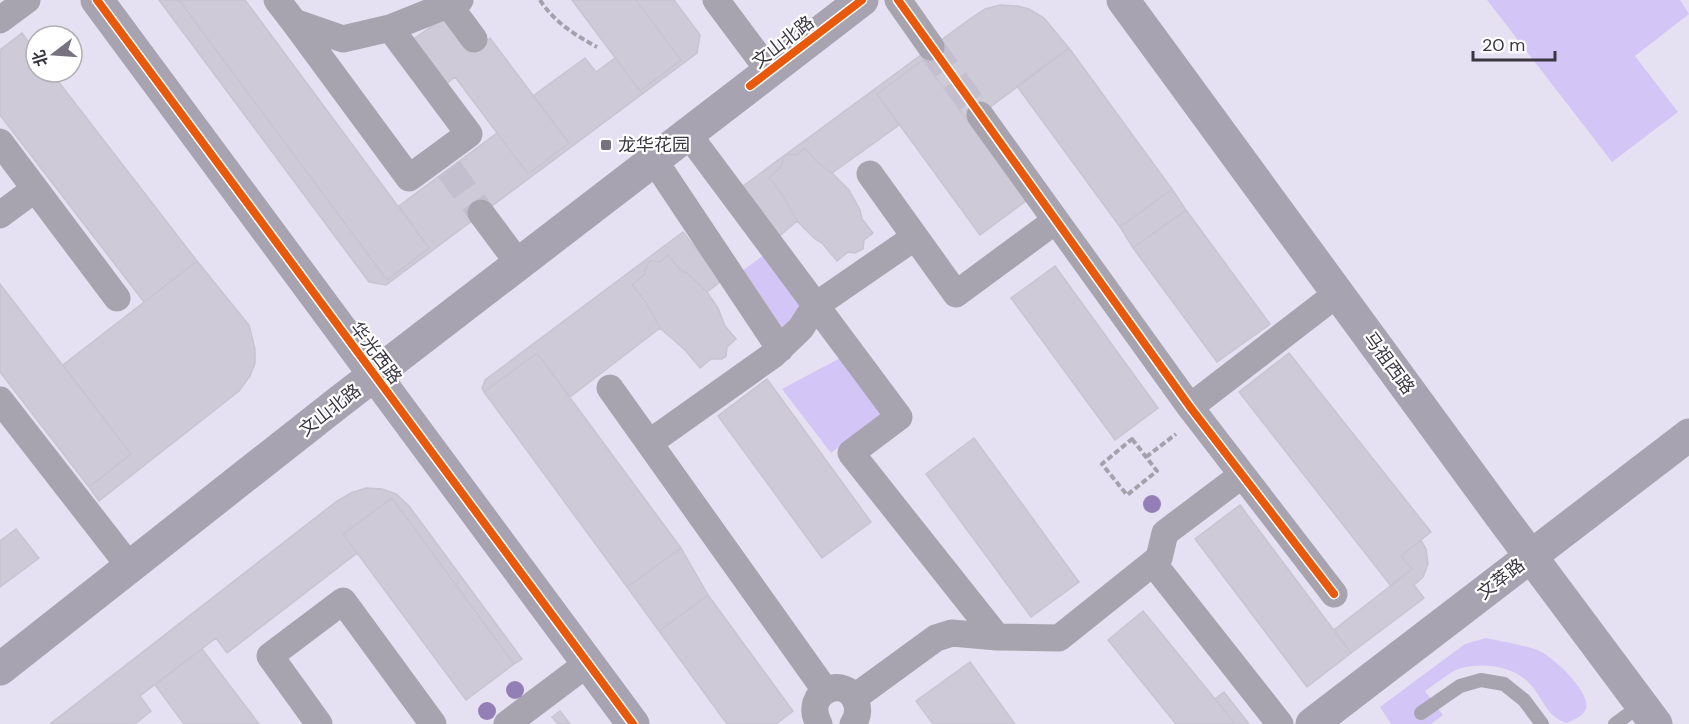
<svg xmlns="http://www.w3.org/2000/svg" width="1689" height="724" font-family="'DM Sans','Noto Sans SC',sans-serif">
<rect width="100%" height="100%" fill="#e6e1f2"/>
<path fill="#d4c5f7" d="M1487,0H1680L1689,14L1635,56L1678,112L1612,162Z
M765,254L801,307L782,330L742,271Z
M842,357L883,413L831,453L782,389Z
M1486,638C1503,642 1521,644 1537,650C1552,655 1592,693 1586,709C1582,717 1575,719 1567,723C1546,717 1544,699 1530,684C1515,666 1482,662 1461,668C1449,672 1436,684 1425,691L1443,715L1431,724H1391L1380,707L1465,644Z"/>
<path fill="#cecad7" stroke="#c8c4d1" stroke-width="1.5" d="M159,0H179L387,280L429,248L399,206L497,133L528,174L569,143L533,96L585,58L596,72L615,58L640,91L681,60L636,0H674L700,35L697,53L386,285L369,282Z
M179,0H245L429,248L387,280Z
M572,0H636L681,60L640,91Z
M1000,5L1017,6L1029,9L1044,18L1069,48L969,123L923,60L877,94L899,125L832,173L818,163L805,148L797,155L788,154L784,156L781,167L769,178L782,194L797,221L775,240L739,189L967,21L985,9Z
M443,18L469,53L490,38L569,143L528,174L455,77L445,85L411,41Z
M22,33L36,52V72H51L197,261L144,302L0,115V50Z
M1069,48L1172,189L1120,227L1017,86Z
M923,60L1026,201L980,235L877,94Z
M805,148L818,163L832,173L849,190L860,210L862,219L873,233L864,240L863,249L855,253L848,252L837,261L822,243L815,239L797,221L782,194L769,178L781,167L784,156L788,154L797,155Z
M1172,189L1186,210L1133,248L1120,227Z
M1186,210L1270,324L1217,362L1133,248Z
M683,232L721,281L707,292L687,273L680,270L668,255L660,262L651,261L645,267V274L632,285L645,301L660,328L570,397L537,353L484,392L482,388L485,380Z
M668,255L680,270L687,273L707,292L718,308L725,326L736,339L727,347L726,356L722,359H711L700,368L685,350L660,328L645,301L632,285L645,274L648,263L651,261L660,262Z
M197,261L249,325L255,349V363L250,376L239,391L99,501L89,487L131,454L63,365Z
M1055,266L1158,408L1115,440L1011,298Z
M0,284L131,454L89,487L0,372Z
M537,353L681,548L627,587L484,392Z
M1289,353L1431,532L1401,556L1412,569L1391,586L1239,392Z
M767,379L871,522L822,558L718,416Z
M974,438L1079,582L1031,617L926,474Z
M366,488L382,489L396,494L409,506L522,659L514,664L392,498L343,534L357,553L227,653L216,638L140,696L151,711L135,724H50L337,501L351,493Z
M392,498L514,664L466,700L343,534Z
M1240,505L1351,653L1307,687L1195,539Z
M16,529L39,558L0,587V541Z
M1421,540L1426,549L1428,564L1423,577L1414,585L1424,598L1351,653L1334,630L1412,569L1401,556Z
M681,548L708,595L659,631L627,587Z
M708,595L793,711L776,724H727L659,631Z
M1143,611L1215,699L1235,724H1176L1108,640Z
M202,649L259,724H184L155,685Z
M970,662L1015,724H933L916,701Z
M1224,692L1249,724H1235L1215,699Z
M560,711L570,724H558L552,717Z"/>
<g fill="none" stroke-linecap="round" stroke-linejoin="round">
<path stroke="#c4bfcf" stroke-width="27" stroke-dasharray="27 14" stroke-linecap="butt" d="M931,47L980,115
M449,169L481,213"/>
<path stroke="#a5a1ac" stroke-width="4" stroke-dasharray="6 3" stroke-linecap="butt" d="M540,0C554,22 575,35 597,47
M1132,439L1157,471L1127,495L1102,464Z
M1146,457L1176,434"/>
<path stroke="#a7a4b0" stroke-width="14" d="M1421,713L1460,686L1481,680L1504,684L1524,700L1542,724
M1615,724L1642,704"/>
<path stroke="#a7a4b0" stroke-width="27" d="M277,0L294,22L343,39L390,28L460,0
M445,0L474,39
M716,0L769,71
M898,0L931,47
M0,20L27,0
M294,22L409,178L469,134L390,28
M980,115L1190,407L1334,594
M688,134L899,417L851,453L997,637
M0,142L117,298
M654,160L780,349
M870,174L956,294L1055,221
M481,213L519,264
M0,215L35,189
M610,388L825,690
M0,400L130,567
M1190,407L1338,293
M649,443L773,355L801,328L815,306L915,237
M1153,563L1280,724
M855,697L936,638L952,633L997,637L1059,638L1159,558L1165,533L1242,475
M319,724L270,656L343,601L433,724
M507,724L588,663
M819,724C801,692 846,673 856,702C859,710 858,717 853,724"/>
<path stroke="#a7a3b1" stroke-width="33" d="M97,0L633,724
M1123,0L1500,515L1656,724
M0,669L339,402L862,0
M1312,724L1689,435"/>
<defs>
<path id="cycleway" d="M97,0L633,724
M898,0L1190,407L1334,594
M750,86L862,0"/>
</defs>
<use href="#cycleway" stroke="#fff" stroke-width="11"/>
<use href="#cycleway" stroke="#e8590c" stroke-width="8"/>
</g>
<g fill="#947eb6">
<circle cx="1152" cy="504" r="9"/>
<circle cx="515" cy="690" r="9"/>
<circle cx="487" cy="711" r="9"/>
</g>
<rect fill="#767280" stroke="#fff" stroke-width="2" x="600" y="139" width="12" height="12" rx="3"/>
<g text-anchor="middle" stroke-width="4.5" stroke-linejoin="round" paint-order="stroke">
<g font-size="18" fill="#3a3742" stroke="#fff">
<text transform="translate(783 42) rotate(-38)" y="6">文山北路</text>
<text transform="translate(376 353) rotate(53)" y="6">华光西路</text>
<text transform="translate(1389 363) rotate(54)" y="6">马祖西路</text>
<text transform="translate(330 410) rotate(-38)" y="6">文山北路</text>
<text transform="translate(1501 579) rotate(-38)" y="6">文萃路</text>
</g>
<g font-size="18" fill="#3a3742" stroke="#fff" text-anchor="start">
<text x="618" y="151">龙华花园</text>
</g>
</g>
<g transform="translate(54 54) rotate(253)"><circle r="28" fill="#ffffff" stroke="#b0afb3" stroke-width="1.5"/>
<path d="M0-4.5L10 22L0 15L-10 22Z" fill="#767280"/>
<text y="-9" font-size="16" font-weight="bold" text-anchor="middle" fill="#3a3742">北</text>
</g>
<path d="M1473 51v9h82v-9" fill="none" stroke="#3a3742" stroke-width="3"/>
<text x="1482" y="51" font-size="18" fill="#3a3742" stroke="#ffffff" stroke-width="4.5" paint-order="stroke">20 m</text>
</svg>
